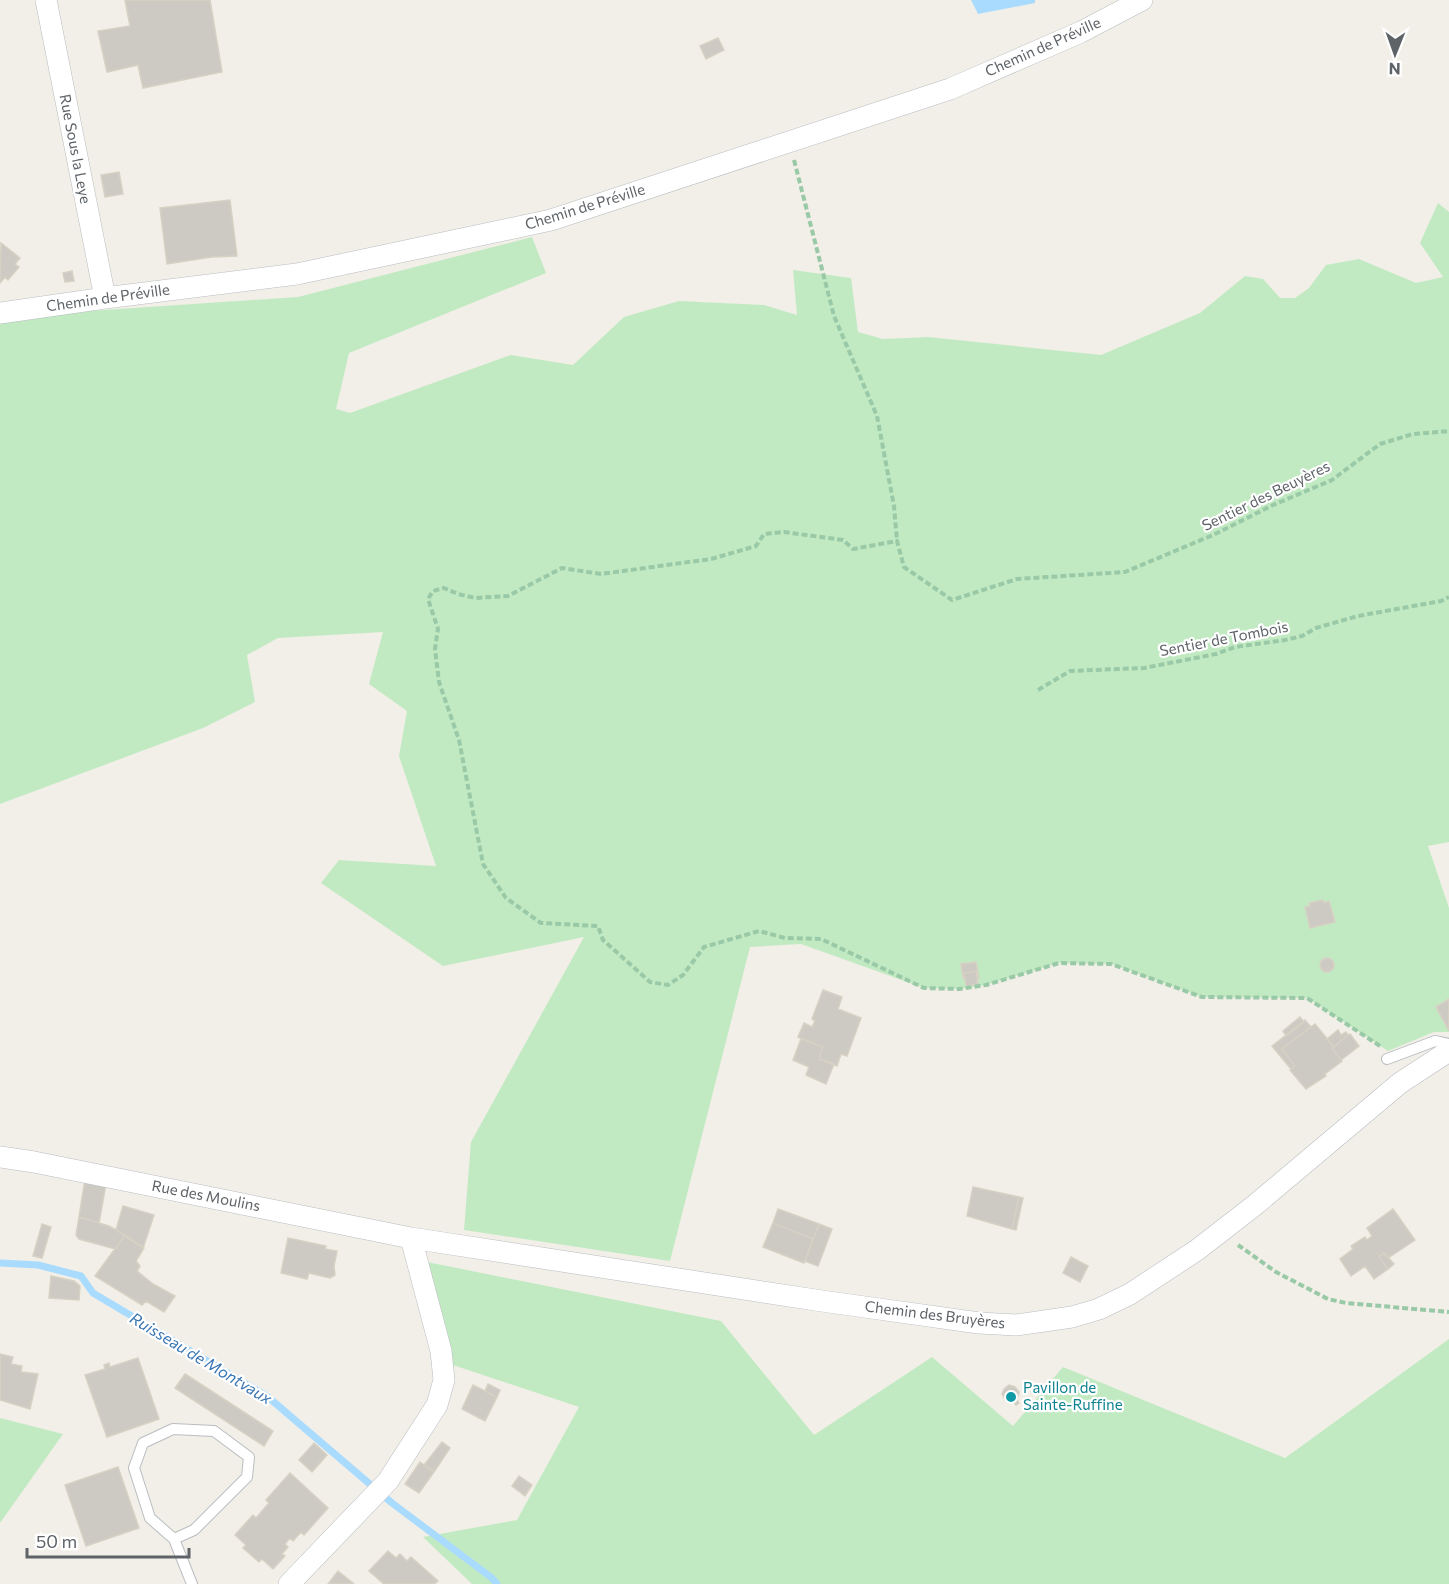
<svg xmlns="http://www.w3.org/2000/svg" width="1449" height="1584" font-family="Commissioner,sans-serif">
<rect width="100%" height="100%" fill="#f1efe7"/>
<path fill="#c2eac2" d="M1438,203L1449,212V842L1428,846L1449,908V1032H1434L1388,1051L1307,998L1202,997L1111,964L1059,963L986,985L959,989L924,988L801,944L750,947L670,1261L464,1230L471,1142L584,937L443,966L321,883L339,860L436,866L399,756L407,711L369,684L383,632L278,638L247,655L255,702L203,728L0,804V317L298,297L532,237L546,273L349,353L336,409L350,413L511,355L573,365L624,317L679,301L764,305L797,315L793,270L851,278L858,332L883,339L928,337L1101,355L1200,313L1245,276L1263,279L1280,298H1295L1309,288L1326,265L1359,259L1416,283L1443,277L1420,243Z
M417,1260L721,1321L814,1435L932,1357L1013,1426L1063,1367L1285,1458L1449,1339V1584H472L423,1537L517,1520L579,1407L444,1362Z
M0,1418L63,1434L0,1523Z"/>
<path fill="#a9dbff" d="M971,0H1035V3L978,14Z"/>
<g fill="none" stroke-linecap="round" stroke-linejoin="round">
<path stroke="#a9dbff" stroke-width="7" d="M0,1263L38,1265L81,1276L93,1293L268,1397L392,1503L492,1578L497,1584"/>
</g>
<path fill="#cdcac4" stroke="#d7d1c4" stroke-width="1.5" d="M125,0H210L222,72L143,88L138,65L107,72L98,31L130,26Z
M718,38L724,50L706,59L700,46Z
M119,172L123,194L105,197L101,175Z
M230,200L237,256L212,257L167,264L160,208Z
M1,243L20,258L15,264L19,267L8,280L5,277L0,283Z
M72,271L74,281L65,282L63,273Z
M1323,900L1324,903L1329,901L1335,922L1310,928L1305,907L1310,906L1309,903Z
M1320 965a7 7 0 1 1 14 0a7 7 0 1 1-14 0Z
M976,962L979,979L976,971L964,973L965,978H963L961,964Z
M976,971L978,984L966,986L964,973Z
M823,990L842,997L838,1009L861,1018L847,1056L841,1054L837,1066L819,1059L823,1047L798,1037L804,1023L812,1027L815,1021L812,1019Z
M1449,999V1031L1436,1007Z
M1300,1017L1304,1022L1286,1036L1283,1031Z
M1305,1020L1311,1027L1282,1049L1295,1066L1291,1069L1272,1046Z
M1315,1024L1334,1047L1332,1048L1342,1061L1325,1074L1326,1076L1306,1089L1290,1070L1295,1066L1282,1049Z
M1338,1030L1341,1035L1346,1032L1348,1035L1334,1047L1327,1039Z
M1350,1034L1359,1046L1341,1060L1332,1048Z
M801,1039L823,1047L819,1059L834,1064L826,1084L806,1075L809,1067L793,1060Z
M85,1179L106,1184L99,1223L79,1217Z
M973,1187L1019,1197L1012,1229L967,1216Z
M1019,1197L1023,1198L1016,1230L1012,1229Z
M123,1206L154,1215L143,1248L116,1230Z
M778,1209L819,1224L813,1239L773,1223Z
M1393,1209L1415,1240L1388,1258L1384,1253L1379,1257L1388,1269L1374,1279L1365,1266L1351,1276L1340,1259L1353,1249L1351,1246L1365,1237L1367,1240L1372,1236L1367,1228Z
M79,1217L109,1226L125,1235L115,1249L79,1239L76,1235Z
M773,1223L813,1239L804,1263L763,1247Z
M42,1224L51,1227L42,1258L33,1256Z
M819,1224L832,1229L818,1266L805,1261Z
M125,1235L144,1248L136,1261L140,1266L137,1271L153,1284L175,1296L164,1312L146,1301L142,1305L95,1276Z
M288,1238L326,1246L325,1249L337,1251L334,1266L335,1275L330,1278L309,1273L307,1279L281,1273Z
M1384,1253L1394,1264L1388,1269L1379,1257Z
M1071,1257L1088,1266L1080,1282L1063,1273Z
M51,1276L74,1281L80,1286L79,1300L49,1298Z
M0,1354L13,1357L11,1364L22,1366L21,1372L38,1374L30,1409L0,1400Z
M138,1358L159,1419L107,1437L85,1375L105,1369L104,1365L109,1363L110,1367Z
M185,1374L273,1431L264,1446L175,1388Z
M488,1384L500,1390L497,1397L485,1391Z
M473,1385L497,1397L485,1421L462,1409Z
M1009,1385L1015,1387L1019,1392L1017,1400L1019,1403L1016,1405L1013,1401H1006L1002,1394L1004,1389Z
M442,1442L450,1448L434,1472L424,1465Z
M314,1443L327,1455L312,1472L299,1460Z
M420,1462L434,1472L419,1493L405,1484Z
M118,1467L139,1528L86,1546L65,1485Z
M290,1473L328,1508L304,1535L301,1532L293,1541L290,1538L285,1544L288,1547L282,1554L285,1556L273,1569L262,1559L259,1562L243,1548L246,1545L235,1535L253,1515L256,1518L269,1503L266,1500Z
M519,1476L532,1485L525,1496L512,1486Z
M388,1551L396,1558L400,1554L407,1561L411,1557L438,1581L434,1584H384L369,1571Z
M338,1571L354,1584H328Z"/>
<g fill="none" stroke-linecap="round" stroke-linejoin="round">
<defs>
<path id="service" d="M1387,1059L1435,1041L1449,1044
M174,1539L194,1530L247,1477L249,1457L214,1431L173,1429L143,1443L134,1468L150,1518L174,1539L192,1584"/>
<path id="minor" d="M46,0L105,298
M0,313L105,298L297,274L551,220L950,89L1081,32L1142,0
M0,1157L34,1162L411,1238L822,1301L979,1323L1016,1325L1072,1317L1099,1309L1130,1294L1197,1250L1255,1205L1400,1083L1449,1051
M289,1584L388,1481L437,1405L444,1380L441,1351L411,1238"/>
</defs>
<use href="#service" stroke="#b9bdc1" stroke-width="12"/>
<use href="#minor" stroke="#b9bdc1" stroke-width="22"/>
<path stroke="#99c9a6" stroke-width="4" stroke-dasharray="6 3" stroke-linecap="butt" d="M794,160L834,316L877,416L894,506L897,541
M1038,690L1070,671L1144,668L1216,654L1235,647L1285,640L1302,636L1316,628L1358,616L1441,601L1449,597
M1380,1046L1307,998L1202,997L1111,964L1059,963L986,985L959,989L924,988L821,939L785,938L759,931L704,947L683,975L668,985L650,982L603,940L598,926L541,923L506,898L483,864L459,740L439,682L435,649L438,629L428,599L433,591L444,588L458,594L475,598L508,596L562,568L601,574L711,559L756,546L764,534L784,532L843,540L853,549L897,541L904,567L952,600L1017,579L1125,572L1213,535L1273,505L1332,480L1380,444L1413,434L1449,431
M1238,1245L1276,1272L1328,1299L1346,1303L1449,1312"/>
<use href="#service" stroke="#fff" stroke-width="10"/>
<use href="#minor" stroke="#fff" stroke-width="21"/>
</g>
<circle fill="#0f9aa8" stroke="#fff" stroke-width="2" cx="1011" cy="1397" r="6"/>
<g text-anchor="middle" stroke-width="4.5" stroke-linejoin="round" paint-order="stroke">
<g font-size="15" fill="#5e6368" stroke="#fff">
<text transform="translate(1043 47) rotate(-24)" y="5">Chemin de Préville</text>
<text transform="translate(75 149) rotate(79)" y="5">Rue Sous la Leye</text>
<text transform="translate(585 207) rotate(-17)" y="5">Chemin de Préville</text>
<text transform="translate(108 298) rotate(-8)" y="5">Chemin de Préville</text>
<text transform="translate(1266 496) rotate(-26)" y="5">Sentier des Beuyères</text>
<text transform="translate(1224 639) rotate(-11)" y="5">Sentier de Tombois</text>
<text transform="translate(206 1196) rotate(11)" y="5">Rue des Moulins</text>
<text transform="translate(935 1315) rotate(7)" y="5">Chemin des Bruyères</text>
</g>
<g font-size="15" fill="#0d838f" stroke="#fff" text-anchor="start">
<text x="1023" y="1393">Pavillon de<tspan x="1023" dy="17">Sainte-Ruffine</tspan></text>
</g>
<g font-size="16" font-style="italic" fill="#3975b2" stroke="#fff">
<text transform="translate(201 1358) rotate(31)" y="6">Ruisseau de Montvaux</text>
</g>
</g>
<g transform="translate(1395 54) rotate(181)" stroke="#ffffff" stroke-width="4.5" paint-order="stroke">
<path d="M0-4.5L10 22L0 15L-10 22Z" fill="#5e6368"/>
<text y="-9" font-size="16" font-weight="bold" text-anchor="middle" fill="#5e6368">N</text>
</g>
<path d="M27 1548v9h162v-9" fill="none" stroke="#5e6368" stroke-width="3"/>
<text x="36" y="1548" font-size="18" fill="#5e6368" stroke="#ffffff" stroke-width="4.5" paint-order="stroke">50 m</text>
</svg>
